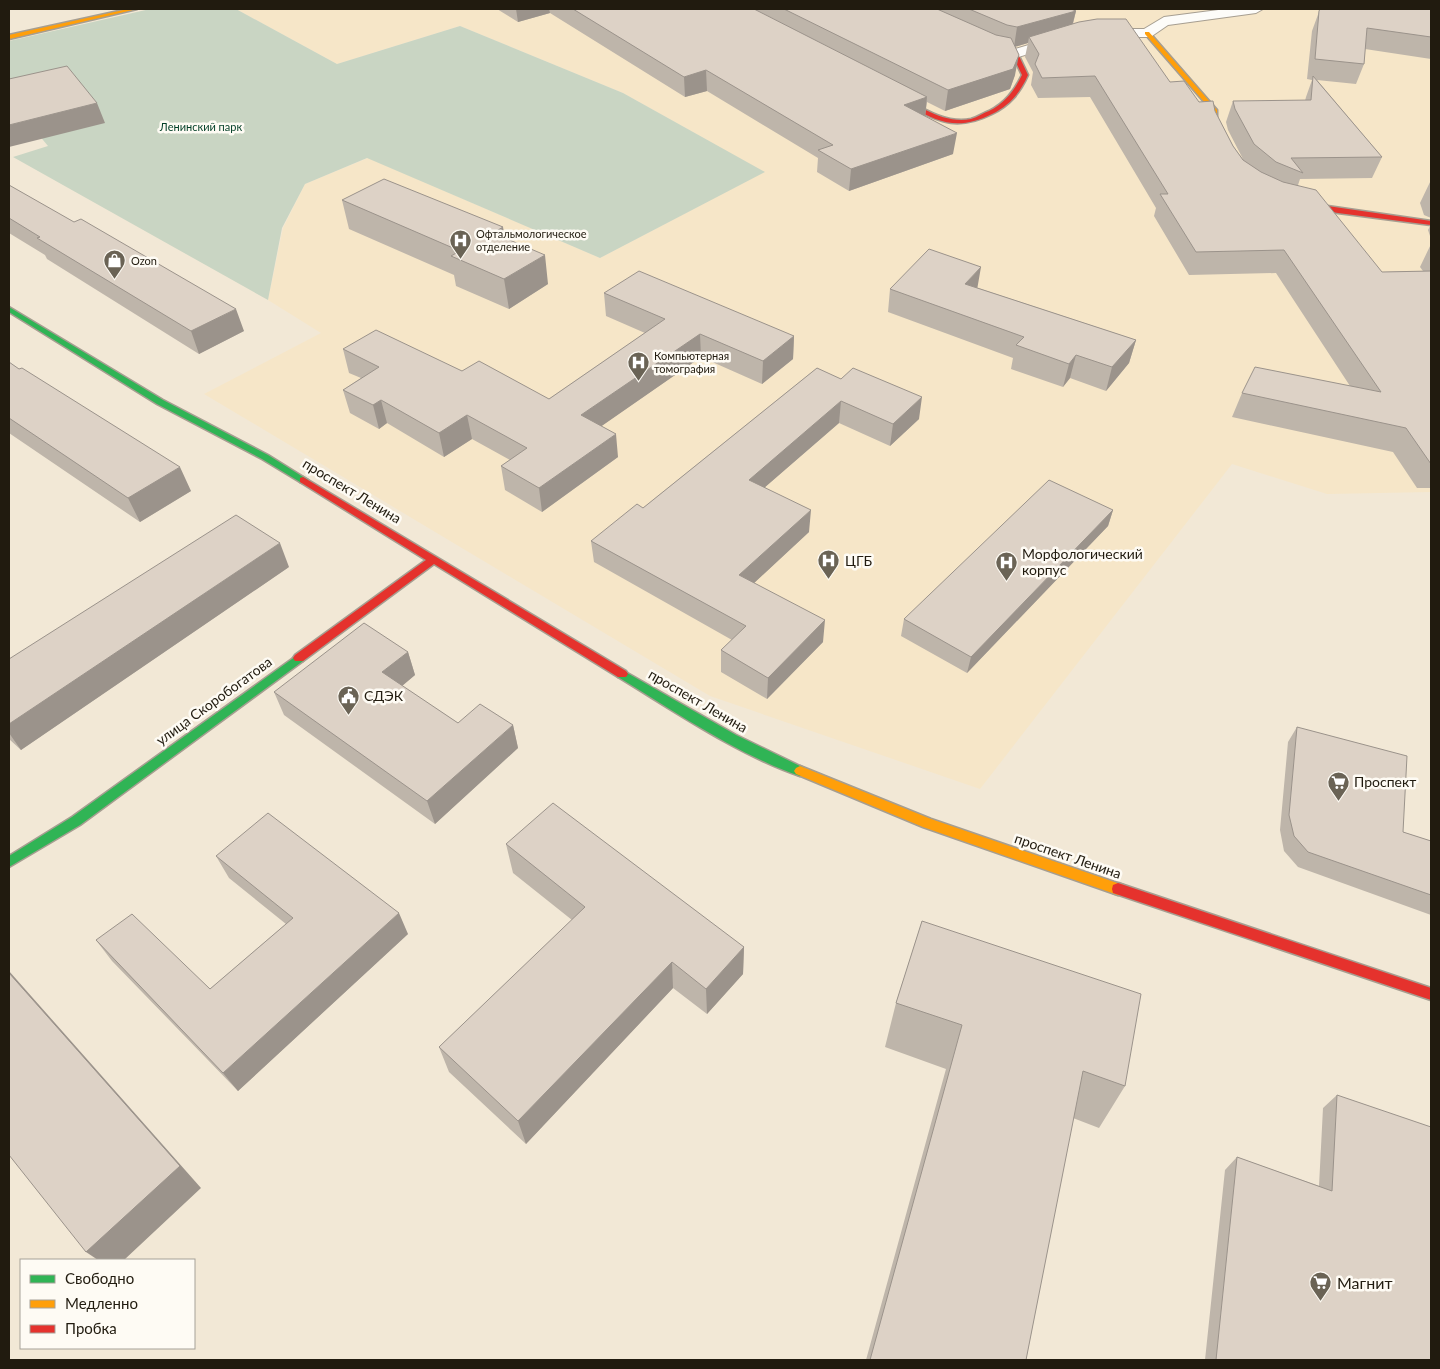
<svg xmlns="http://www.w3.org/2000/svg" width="1440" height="1369" font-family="Lato,sans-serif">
<rect width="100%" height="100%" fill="#f2e8d6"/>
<path fill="#f6e6c8" d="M236,9H1431V492L1327,494L1232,464L980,789L710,696L204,394L321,333L268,300L283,228L305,184L368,158L600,258L764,172L623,93L460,26L337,64Z"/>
<path fill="#c9d5c3" d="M150,9H236L337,64L460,26L623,93L765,172L600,258L367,158L305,184L282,228L268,300L13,157L48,146L9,99V41Z"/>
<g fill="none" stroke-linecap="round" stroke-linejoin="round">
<defs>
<path id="street" d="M1226,9H1263L1256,13L1168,25L1152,36L1147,37H1092L1074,40L1015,58L980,46L978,43L980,40L985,39L1015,49L1072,32L1092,29H1144L1164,17Z"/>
<path id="fast" d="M9,307L163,400L268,455L308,480L303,483L300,482L262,459L157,404L9,312Z
M299,654L303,655L305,658L303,661L80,825L9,867V856L72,817Z
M622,670L736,735L804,768L806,771L804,774L800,776C738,755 674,711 618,677L616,674Z"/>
<path id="slow" d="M128,9H137L9,39V35Z
M1145,32H1149L1217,110V125L1223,134L1222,135H1218L1211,125L1212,111L1145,34Z
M800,766L931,819L1123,885L1124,889L1123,893L1118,895L923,827L796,774L794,771L796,768Z"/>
<path id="jam" d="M1015,52L1018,54L1028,75C1020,93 1010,105 992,114C960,130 941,124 911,107C903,103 894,99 888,93L893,92C916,104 944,125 971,119C978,117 983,113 989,111C1005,103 1014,91 1022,75L1012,54Z
M1293,201L1431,221V225L1338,213L1293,205Z
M303,477L626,671L628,674L626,677H618L434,564L303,661H295L293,658L295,655L426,560L300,482V478Z
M1118,883L1431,988V1000L1113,893L1112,889L1113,885Z"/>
</defs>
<use href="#street" stroke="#a69e91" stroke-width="2"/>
<use href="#fast" stroke="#a69e91" stroke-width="3"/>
<use href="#slow" stroke="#a69e91" stroke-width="3"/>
<use href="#jam" stroke="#a69e91" stroke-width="3"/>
<use href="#street" fill="#fdfcf9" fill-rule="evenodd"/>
<use href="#fast" fill="#30b455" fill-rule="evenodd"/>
<use href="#slow" fill="#ff9f0a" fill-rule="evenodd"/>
<use href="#jam" fill="#e5322d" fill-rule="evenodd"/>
</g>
<path fill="#beb5aa" d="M497,9H1071L1076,11L1073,24L1170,82L1199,102L1215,111L1233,146L1243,159L1228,130L1226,122L1233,101H1305L1306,97L1312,80L1307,79L1312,31L1320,9H1431V59L1365,49L1364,64L1356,84L1317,80L1382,157L1372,178L1300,179L1298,185L1382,272L1423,271L1420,267L1431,244V488H1417L1393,452L1232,417L1242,393L1350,386L1276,273L1189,275L1154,216L1156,208L1090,97L1038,98L1031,85L1033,72L1025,57L1028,43L1015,47V75L1010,89L945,111L927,102L925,116L953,154L849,191L817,172L818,158L707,91L685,97L550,13L518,22Z
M1431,180V218L1424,215L1420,203Z
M9,185L244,331L199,354L47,259L45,255L9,233Z
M342,200L503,227L504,238L548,284L509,309L456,286L454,275L349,229Z
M1431,224V239L1428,230Z
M978,288L1136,340L1129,363L1106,391L1070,378L1063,387L1011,369L1013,358L888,312L890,289Z
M604,293L794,336L793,359L762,384L701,357L601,426L618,457L542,512L505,490L501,466L510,460L472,439L444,457L387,423L379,429L350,413L343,390L361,378L349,373L343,349L462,371L549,399L645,333L606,316Z
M9,362L191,491L140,522L9,433Z
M817,368L919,419L890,446L839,423L765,487L809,532L754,583L823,642L767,699L721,672V650L732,640L594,562L591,541L643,508Z
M1113,510L1108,526L967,673L901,636L904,619Z
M289,567L21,750L9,739V659Z
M408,652L415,675L402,686L458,723L513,725L518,748L435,824L284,715L274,692Z
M1297,727L1403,832L1431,841V915L1298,867L1284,851L1280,830L1288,742Z
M506,844L744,947L743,974L707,1014L673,988L526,1144L449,1072L439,1047L572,920L513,873Z
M216,856L408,934L238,1091L112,961L96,940L210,989L286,924L229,878Z
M922,921L1125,1086L1099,1128L1073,1118L1026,1360H866L946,1069L885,1047L896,1003Z
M1337,1095L1431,1360H1205L1225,1170L1237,1157L1319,1186L1323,1108Z"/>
<path fill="#9b938b" d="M516,9H549L550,13L518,22Z
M1076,11L1071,30L1029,37L1028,43L1014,47L1017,27Z
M1019,55L1015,75L1010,89L945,111L948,90Z
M706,70L707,91L685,97L684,77Z
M927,97L925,118L904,105Z
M97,103L105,123L9,147V125Z
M957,133L953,154L849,191L851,169Z
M503,227L507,256L493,233Z
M545,255L548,284L509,309L504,279Z
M981,267L977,290L965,284Z
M236,309L244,331L199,354L191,331Z
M700,334L701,357L583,439L581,415Z
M794,336L793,359L762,384L763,361Z
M1136,340L1129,363L1106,391L1112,367Z
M1076,355L1070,378L1063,387L1069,364Z
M922,397L919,419L890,446L893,424Z
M381,400L387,423L379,429L373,405Z
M841,401L839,423L749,501V480Z
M467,415L472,439L444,457L439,433Z
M616,434L618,457L542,512L539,488Z
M180,467L191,491L140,522L128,498Z
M811,510L809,532L739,597V575Z
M1113,510L1108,526L967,673L971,657Z
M280,543L289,567L21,750L9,733V724Z
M825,620L823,642L767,699L768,678Z
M408,652L415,675L390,696L382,672Z
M513,725L518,748L435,824L427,801Z
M399,913L408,934L238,1091L223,1073Z
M744,947L743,974L707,1014L706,989Z
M672,962L673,988L526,1144L518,1121Z
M9,971L201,1188L124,1260H98L86,1252Z"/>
<path fill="#ddd2c6" stroke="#9b938b" d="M573,9H754L927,97L904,105L957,133L851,169L818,150L833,145L706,70L684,77Z
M784,9H937L996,35L1011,38L1019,55L1013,69L948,90Z
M969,9H1071L1076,11L1017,27L1007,25Z
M1320,9H1431V37L1367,28L1364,64L1315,59L1319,11Z
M1097,19H1126L1170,82L1184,81L1199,102L1213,101L1215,111L1233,146L1243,160L1261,172L1283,182L1316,190L1382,272L1431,271V464L1406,428L1242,393L1255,367L1381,392L1284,250L1196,252L1160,194H1168L1095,76L1042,78L1035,64L1039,54L1029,37L1079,22Z
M67,66L97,103L9,125V79Z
M1313,76L1382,157L1291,158L1303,173L1276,162L1254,144L1235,109L1233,101L1311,100Z
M384,179L503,227L493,233L545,255L504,279L451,256L460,251L342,200Z
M9,185L74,222L81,219L236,309L191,331L37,238L40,237L9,218Z
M929,249L981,267L965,284L1136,340L1112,367L1076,355L1069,364L1016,345L1024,337L890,289Z
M639,271L794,336L763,361L700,334L581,415L616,434L539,488L501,466L527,448L467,415L439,433L381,400L373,405L343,390L379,367L343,349L376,330L462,371L479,361L549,399L665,319L604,293Z
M9,362L19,369L22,368L180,467L128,498L9,418Z
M817,368L841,379L853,368L922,397L893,424L841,401L749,480L811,510L739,575L825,620L768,678L721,650L746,626L591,541L637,504L643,508Z
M1049,480L1113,510L971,657L904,619Z
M236,515L280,543L9,724V659Z
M364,623L408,652L382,672L458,723L480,704L513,725L427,801L274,692Z
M1297,727L1407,756L1403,832L1431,841V895L1308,852L1294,836L1289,815Z
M553,803L744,947L706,989L672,962L518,1121L439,1047L585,907L506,844Z
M268,813L399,913L223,1073L96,940L132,914L210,989L293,918L216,856Z
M922,921L1141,994L1125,1086L1083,1071L1026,1360H870L962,1025L896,1003Z
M9,973L180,1166L86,1252L9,1155Z
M1337,1095L1431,1127V1360H1216L1237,1157L1332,1191Z"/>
<defs>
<symbol id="hospital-pin" viewBox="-11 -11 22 30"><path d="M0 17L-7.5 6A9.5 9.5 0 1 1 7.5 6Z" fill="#6a6355" stroke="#fefbf4"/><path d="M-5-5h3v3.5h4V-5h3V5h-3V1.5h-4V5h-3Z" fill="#fff"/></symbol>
<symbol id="shop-pin" viewBox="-11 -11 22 30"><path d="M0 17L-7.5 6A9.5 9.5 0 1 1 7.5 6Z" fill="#6a6355" stroke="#fefbf4"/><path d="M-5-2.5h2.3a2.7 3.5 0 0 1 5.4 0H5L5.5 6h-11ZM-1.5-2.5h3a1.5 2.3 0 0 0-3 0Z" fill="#fff"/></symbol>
<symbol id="civic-pin" viewBox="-11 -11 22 30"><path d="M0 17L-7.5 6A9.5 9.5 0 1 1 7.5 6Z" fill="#6a6355" stroke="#fefbf4"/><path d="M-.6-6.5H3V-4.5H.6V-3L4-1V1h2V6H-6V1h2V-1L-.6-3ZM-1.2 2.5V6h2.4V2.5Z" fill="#fff"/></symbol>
<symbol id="supermarket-pin" viewBox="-11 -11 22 30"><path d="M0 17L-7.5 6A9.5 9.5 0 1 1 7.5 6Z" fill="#6a6355" stroke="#fefbf4"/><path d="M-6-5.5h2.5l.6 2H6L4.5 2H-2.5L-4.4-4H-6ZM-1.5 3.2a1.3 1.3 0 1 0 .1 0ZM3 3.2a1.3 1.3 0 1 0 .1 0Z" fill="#fff"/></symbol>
</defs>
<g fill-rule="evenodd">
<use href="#hospital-pin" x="448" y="228" width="25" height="34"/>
<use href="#shop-pin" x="102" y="248" width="25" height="34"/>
<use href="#hospital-pin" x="626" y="350" width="25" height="34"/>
<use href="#hospital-pin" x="816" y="548" width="25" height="34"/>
<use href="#hospital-pin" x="994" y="550" width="25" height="34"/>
<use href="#civic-pin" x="336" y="684" width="25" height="34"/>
<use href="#supermarket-pin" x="1326" y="770" width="25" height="34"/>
<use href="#supermarket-pin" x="1308" y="1270" width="25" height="34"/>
</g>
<g text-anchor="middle" stroke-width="5" stroke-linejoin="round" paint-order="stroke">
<g font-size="11" fill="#003e26" stroke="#fefbf4">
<text x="201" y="131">Ленинский парк</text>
</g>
<g font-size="11" fill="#211b0f" stroke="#fefbf4" text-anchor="start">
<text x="476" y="238">Офтальмологическое<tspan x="476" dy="13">отделение</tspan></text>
<text x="131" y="265">Ozon</text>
<text x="654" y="360">Компьютерная<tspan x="654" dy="13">томография</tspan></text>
</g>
<g font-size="14" fill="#211b0f" stroke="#fefbf4">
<text transform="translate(352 491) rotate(31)" y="5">проспект Ленина</text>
<text transform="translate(214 701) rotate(-36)" y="5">улица Скоробогатова</text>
<text transform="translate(698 701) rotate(30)" y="5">проспект Ленина</text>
<text transform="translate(1068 856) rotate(19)" y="5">проспект Ленина</text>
</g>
<g font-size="14" fill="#211b0f" stroke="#fefbf4" text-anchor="start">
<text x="1022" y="559">Морфологический<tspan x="1022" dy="16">корпус</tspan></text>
<text x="845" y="566">ЦГБ</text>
<text x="364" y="701">СДЭК</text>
<text x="1354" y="787">Проспект</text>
</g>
<g font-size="16" fill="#211b0f" stroke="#fefbf4" text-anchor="start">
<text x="1337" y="1289">Магнит</text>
</g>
</g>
<rect width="1440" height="1369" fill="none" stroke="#211b0f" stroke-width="20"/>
<rect x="20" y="1259" width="175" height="90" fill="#fefbf4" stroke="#a6a198"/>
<rect x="30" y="1275" width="25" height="8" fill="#30b455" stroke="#a6a198"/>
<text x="65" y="1284" font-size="15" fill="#211b0f">Свободно</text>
<rect x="30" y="1300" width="25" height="8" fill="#ff9f0a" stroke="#a6a198"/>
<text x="65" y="1309" font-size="15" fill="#211b0f">Медленно</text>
<rect x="30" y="1325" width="25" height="8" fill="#e5322d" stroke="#a6a198"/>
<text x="65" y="1334" font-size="15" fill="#211b0f">Пробка</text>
</svg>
